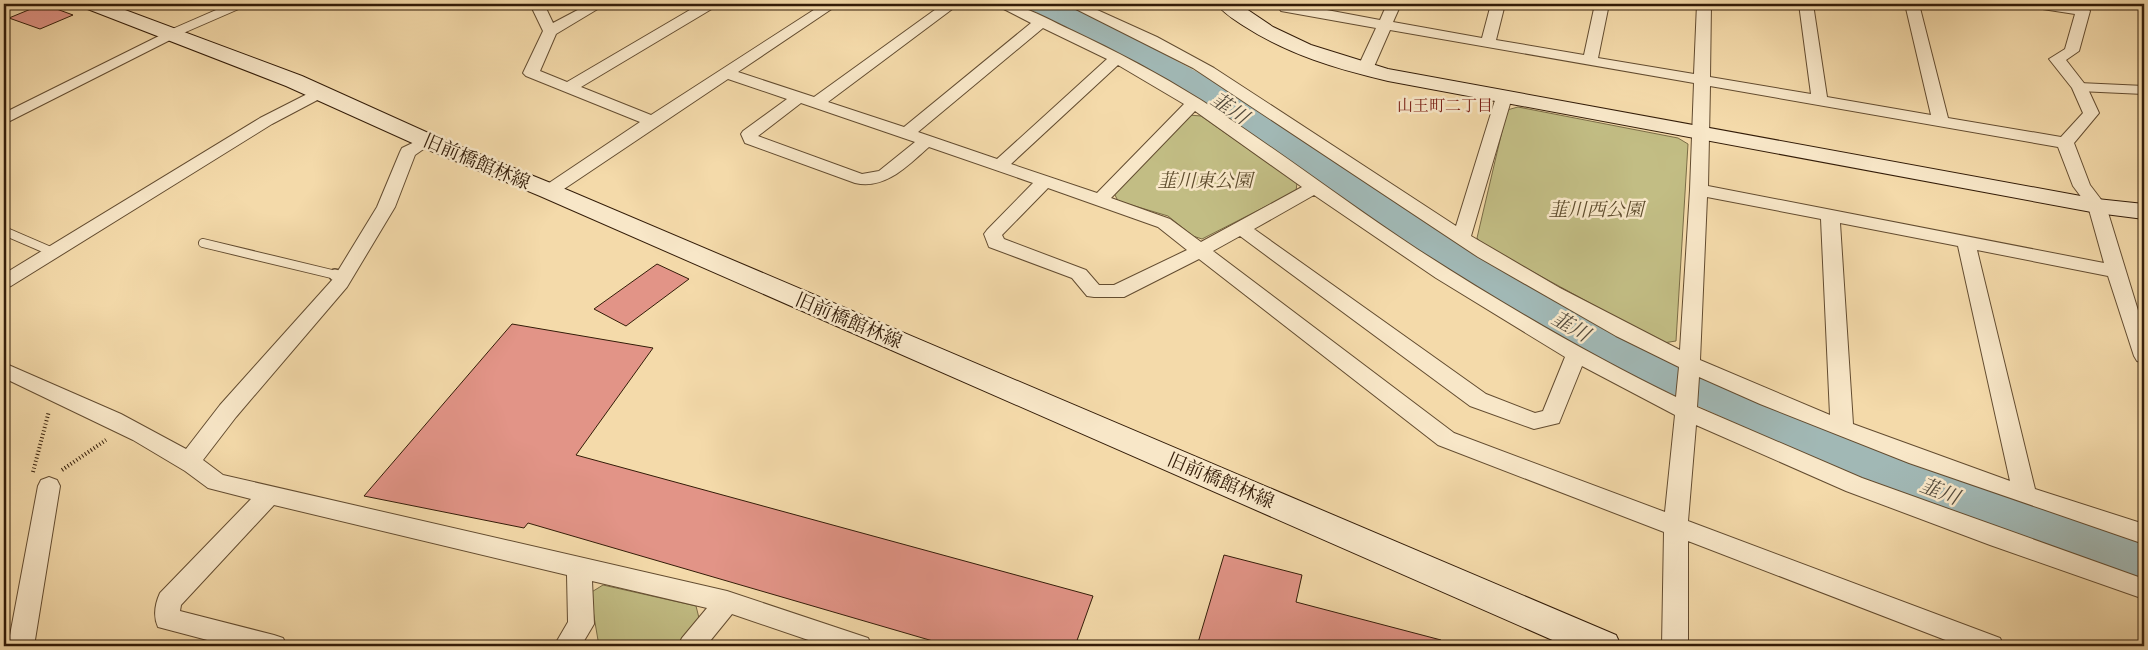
<svg xmlns="http://www.w3.org/2000/svg" width="2148" height="650" font-family="'IM FELL DW Pica','Noto Serif JP',serif">
<rect width="100%" height="100%" fill="#f4daaa"/>
<filter id="stains"><feTurbulence type="fractalNoise" baseFrequency=".004" numOctaves="4"/><feColorMatrix values="0 0 0 0 .2 0 0 0 0 .09 0 0 0 0 .02 0 0 0 .5 -.17"/></filter>
<radialGradient id="worn" r=".72"><stop offset=".6" stop-color="#630" stop-opacity="0"/><stop offset="1" stop-color="#630" stop-opacity=".3"/></radialGradient>
<path fill="#c2bd84" stroke="#7a6c46" d="M1518,107L1678,138L1688,144L1676,341L1663,343L1482,244L1477,238L1507,110Z
M1189,115L1201,116L1297,183L1296,191L1202,239L1193,236L1168,216L1118,201L1114,193Z
M603,585L696,606L699,618L676,646H599L590,593Z"/>
<g fill="none" stroke-linecap="round" stroke-linejoin="round">
<path fill="#a1b8b5" fill-rule="evenodd" d="M1027,4H1064L1117,29L1203,75L1483,258L1626,339L1858,441L2012,497L2144,541V583L1978,525L1826,465L1596,359L1455,276L1181,89L1095,41L1031,10Z"/>
</g>
<path fill="#e29487" stroke="#331c08" d="M43,4L73,15L40,29L9,18Z
M657,264L689,279L626,326L594,309Z
M512,324L653,348L576,455L1093,596L1075,646H950L528,523L524,528L364,496Z
M1224,555L1302,575L1296,602L1441,640L1440,646H1197Z"/>
<g fill="none" stroke-linecap="round" stroke-linejoin="round">
<defs>
<path id="lane-far1" d="M171,34L240,4
M2079,87L2144,90
M4,231L55,253
M203,243L340,276"/>
<path id="lane" d="M335,275L344,277"/>
<path id="street" d="M530,4H544L553,23L589,4H606L556,34L540,71L567,82L700,4H717L715,7L581,87L651,115L823,4H839L738,72L814,97L943,4H959L828,102L904,127L1031,23L994,4C1021,2 1047,19 1071,30C1116,51 1159,74 1201,100C1274,147 1344,201 1417,249C1501,303 1587,354 1676,397L1679,367L1616,336L1478,257L1193,68L1066,4H1084L1157,37L1214,68L1456,226L1496,97L1504,92L1510,94L1512,97L1471,236L1560,288L1680,350L1690,190L1694,83L1390,30L1373,69L1365,74L1357,69L1376,28L1281,11L1279,8L1281,4H1295L1380,20L1387,4H1401L1393,22L1482,38L1491,4H1505L1496,40L1584,55L1595,4H1609L1598,58L1694,74L1697,4H1711L1710,77L1811,94L1799,4H1813L1827,97L1931,115L1905,4H1919L1948,118L2061,137L2083,113L2072,88L2049,59L2065,49L2075,14L2036,8L2029,4H2063L2088,8L2090,11L2079,51L2066,60L2087,87L2099,113L2074,143L2090,185L2106,206L2144,330V363L2137,361L2134,356L2108,276L1977,250L2035,489L2144,524V544L1909,463L1760,404L1699,377L1697,407L1862,478L2144,579V599L1990,545L1846,491L1696,425L1688,521L2000,638L2004,646H1961L1688,541V646H1662L1664,532L1438,445L1199,259L1124,297H1094L1087,296L1072,278L989,247L984,234L987,230L1033,183L929,147C908,165 886,190 855,183L745,143L741,134L743,131L787,99L728,79L555,195H543L540,191L543,187L640,122L526,76L523,73L543,31ZM1043,28L1107,59L997,159L918,132ZM1118,65L1184,104L1097,193L1011,164ZM1710,86L2058,147L2073,186L2088,206L2104,263L1708,186ZM801,103L915,142L879,171L862,174L758,136ZM1195,111L1302,187L1201,242L1170,219L1111,198ZM1048,188L1158,227L1187,250L1114,285H1099L1086,270L1004,239L1002,235ZM1314,195L1436,278L1565,357L1543,411L1535,413L1486,394L1254,229ZM1707,197L1821,219L1830,415L1700,360ZM1840,223L1958,246L2010,481L1853,424ZM1240,236L1470,406L1534,429L1559,423L1582,366L1675,415L1665,512L1454,433L1213,251Z
M2134,4H2144V9L2136,7Z
M171,30L178,34L176,37L4,124V113Z
M319,88L327,93L325,96L272,124L11,286L4,288V274L260,118Z
M427,136L433,137L435,141L415,155L395,207L347,287L236,417L203,460L223,475L727,591L868,638L872,646H826L732,614L706,646H678L682,638L707,608L592,581L594,624L581,646H554L568,622L567,575L274,505L181,605L180,611L274,635L283,638L287,646H230L158,627C153,616 155,604 160,593L251,499L208,488L185,471L133,440L4,378V363L121,414L186,449L220,405L333,279L377,207L400,152L402,148Z
M49,477L57,480L60,486L34,646H8L38,486L41,480Z"/>
<path id="secondary" d="M82,4H109L302,76L435,136L558,186L1616,635L1621,646H1566L540,196L419,146L286,86L85,8Z
M1217,4H1239L1273,27L1311,45L1388,69L2097,199L2144,204V219L2097,213L1388,81C1337,69 1289,55 1244,26C1235,20 1223,13 1217,4Z"/>
</defs>
<use href="#lane-far1" stroke="#634c30" stroke-width="10"/>
<use href="#lane" stroke="#634c30" stroke-width="14"/>
<use href="#street" stroke="#634c30" stroke-width="2"/>
<use href="#secondary" stroke="#331c08" stroke-width="2"/>
<path stroke="#331c08" stroke-width="4" stroke-dasharray="1 2.5" stroke-linecap="butt" d="M62,470L106,440
M33,472L49,411"/>
<use href="#lane-far1" stroke="#f8e7c8" stroke-width="8"/>
<use href="#lane" stroke="#f8e7c8" stroke-width="11"/>
<use href="#street" fill="#f8e7c8" fill-rule="evenodd"/>
<use href="#secondary" fill="#f8e7c8" fill-rule="evenodd"/>
</g>
<g text-anchor="middle" stroke-width="5" stroke-linejoin="round" paint-order="stroke">
<g font-size="16" fill="#7a1f14" stroke="#f8e7c8">
<text x="1445" y="111">山王町二丁目</text>
</g>
<g font-size="19" fill="#331c08" stroke="#f8e7c8">
<text transform="translate(477 161) rotate(23)" y="7">旧前橋館林線</text>
<text transform="translate(849 320) rotate(23)" y="7">旧前橋館林線</text>
<text transform="translate(1221 480) rotate(23)" y="7">旧前橋館林線</text>
</g>
<g font-size="19" font-style="italic" fill="#5e4c2d" stroke="#f8e7c8">
<text x="1205" y="187">韮川東公園</text>
<text x="1596" y="216">韮川西公園</text>
</g>
<g font-size="20" font-style="italic" fill="#544b3c" stroke="#f8e7c8">
<text transform="translate(1230 108) rotate(34)" y="7">韮川</text>
<text transform="translate(1571 326) rotate(30)" y="7">韮川</text>
<text transform="translate(1940 491) rotate(21)" y="7">韮川</text>
</g>
</g>
<rect width="2148" height="650" fill="none" stroke="#f4daaa" stroke-width="20"/>
<rect x="5" y="5" width="2138" height="640" fill="none" stroke="#331c08" stroke-width="2.5"/>
<rect x="10" y="10" width="2128" height="630" fill="none" stroke="#331c08"/>
<rect width="100%" height="100%" filter="url(#stains)"/>
<rect width="100%" height="100%" fill="url(#worn)"/>
</svg>
